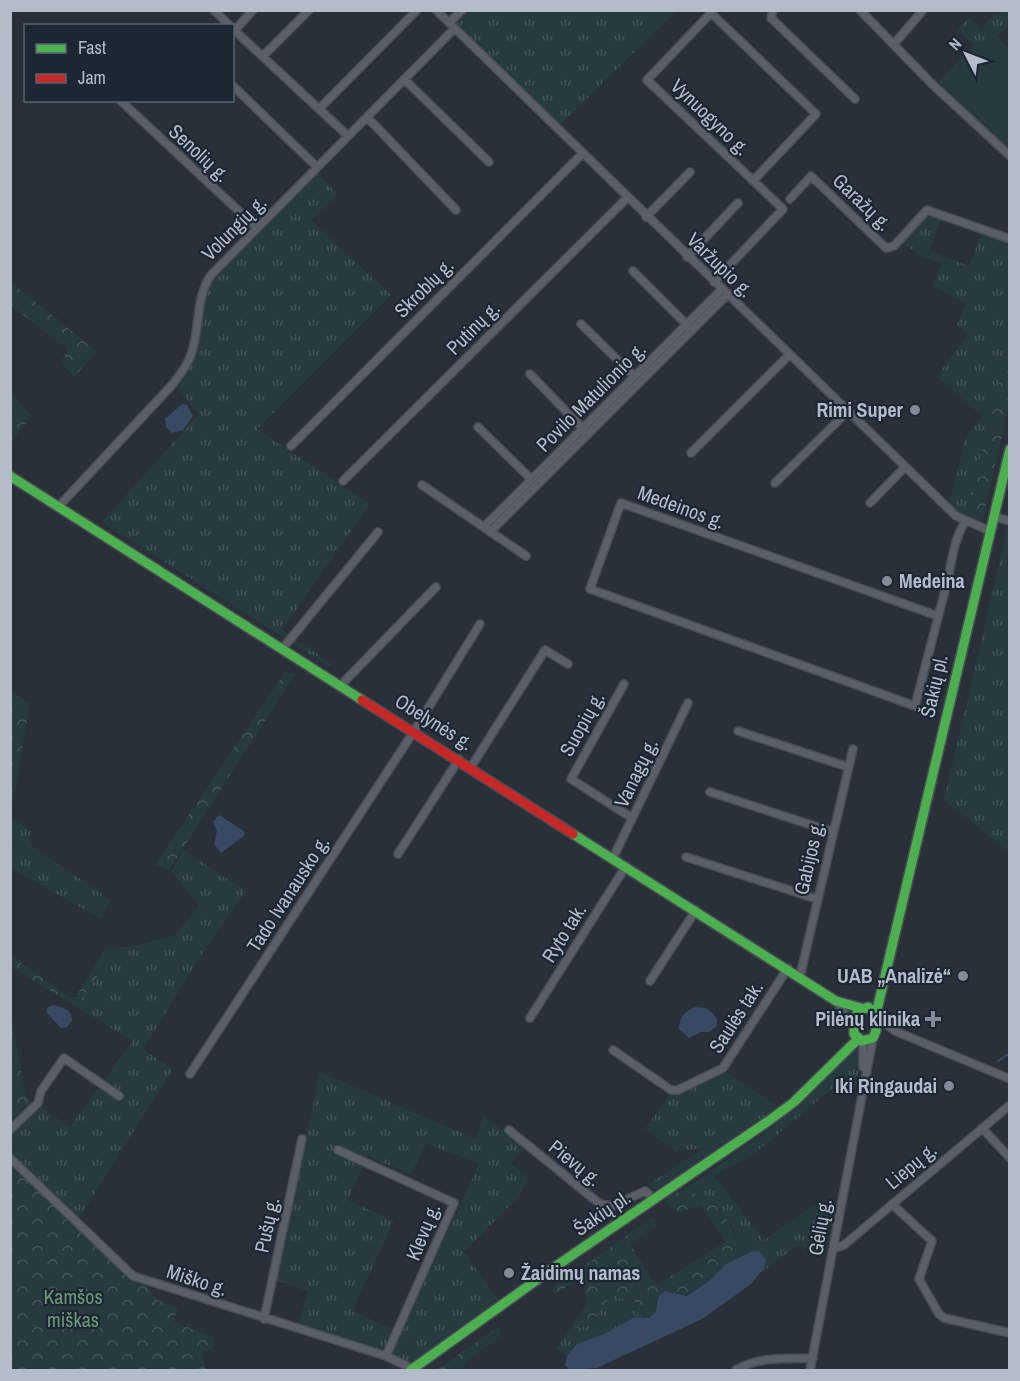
<svg xmlns="http://www.w3.org/2000/svg" width="1020" height="1381" font-family="'Archivo Narrow',sans-serif">
<defs>
<pattern id="grass-tufts" width="24" height="20" patternUnits="userSpaceOnUse" patternTransform="scale(1.5)"><rect width="24" height="20" fill="#273a3e"/><path d="M3 7l-1-3M5 7V3M7 7l1-3M15 17l-1-3M17 17v-4M19 17l1-3" fill="none" stroke="#445559"/></pattern>
<pattern id="forest-crowns" width="20" height="18" patternUnits="userSpaceOnUse" patternTransform="scale(1.5)"><rect width="20" height="18" fill="#273a3e"/><path d="M2 6a3 3 0 1 1 6 0M12 15a3 3 0 1 1 6 0" fill="none" stroke="#445559"/></pattern>
</defs>
<rect width="100%" height="100%" fill="#2a3038"/>
<path fill="url(#grass-tufts)" fill-rule="evenodd" d="M470,10H676V11L560,125L456,24Z
M1001,11H1009V24L997,37L1009,50V53L994,39L995,49C986,48 971,52 964,59C935,88 990,127 1009,146V149L939,82L973,45L957,30L969,18L981,29L994,14L997,16Z
M317,171L337,195L311,220L391,295L257,429L370,504L282,630L331,663L330,667L102,522L199,414L175,386L183,375L204,292L211,279Z
M932,214L941,219L929,251L969,266L982,232L1009,242V343L965,517L949,504L966,437L982,416L937,376L968,334L957,325L966,304L933,286L942,264L918,255L901,240L919,221Z
M1009,521V548L1006,564L1010,567L1009,852L944,800Z
M11,817L32,832L30,840L32,847L111,900L101,919L11,868Z
M183,850L246,891L202,954L143,1049L173,1069L76,1223L11,1166V1124L32,1102L70,1127L133,1041L77,1007L116,947H132L175,935L199,906L171,871Z
M853,1046L860,1048L857,1084L851,1093L840,1082L754,1154L714,1176L764,1240L812,1207L829,1199L835,1201L826,1252L796,1246L760,1274L764,1268L759,1251H753L754,1248L736,1239C735,1223 718,1209 708,1197L702,1199L693,1193L670,1207L665,1200L692,1184L765,1133L806,1098Z
M725,1071L778,1107L657,1189L650,1187L649,1184L702,1149L679,1150L678,1153L645,1129L668,1097Z
M320,1072L476,1139L483,1115L525,1148L511,1163L528,1178L520,1195L464,1252L499,1301L415,1360L406,1361L298,1325L308,1291L276,1280ZM426,1143L479,1164L401,1333L352,1311L394,1221L348,1200L367,1156L411,1174Z
M612,1295L634,1302C636,1310 637,1316 647,1316L655,1305L656,1311L649,1318L635,1317L604,1334L577,1344L567,1356L556,1349L571,1327C595,1333 600,1305 612,1295Z"/>
<path fill="url(#forest-crowns)" d="M11,282L97,352L74,377L62,363L68,349L11,306Z
M1009,343V404L983,520L978,522L965,517Z
M11,393L32,416L11,442Z
M285,672L295,674L169,870L155,865Z
M11,692L30,704L11,811Z
M106,947H116L77,1007L11,967V956L70,997H76Z
M10,1010L26,1097L32,1102L11,1124Z
M10,1166L113,1257L130,1279L147,1286L157,1300L178,1308L173,1322L215,1337L212,1350L204,1351L201,1357L207,1370H11Z
M693,1193L702,1199L708,1197L728,1221L736,1239L751,1242L753,1251L739,1257L687,1296L666,1291L658,1297L653,1311L647,1316L637,1313L634,1301L612,1295C600,1305 594,1333 571,1327L587,1304L583,1277L555,1294L551,1289L652,1218L656,1220L657,1226L630,1244L656,1285L726,1242L701,1205L680,1212L670,1207Z
M499,1326L501,1336L465,1363L463,1370H437Z"/>
<path fill="#273a3e" d="M994,39L1009,53V146C990,126 938,93 962,61C970,50 982,47 995,49L991,42Z"/>
<path fill="#384963" d="M182,404L187,405L193,416L183,430L172,433L166,427L165,419Z
M219,815L244,831L245,835L221,853L214,844L217,831L213,822Z
M53,1005C63,1007 72,1009 72,1021L67,1027L61,1028L47,1013V1008Z
M696,1007C707,1007 711,1010 717,1019V1026L709,1032H701L689,1038L679,1029C679,1018 685,1010 696,1007Z
M753,1251H759L766,1260L764,1268L751,1284L702,1319L597,1368L570,1370L565,1365L567,1356L577,1344L604,1334L635,1317L649,1318L656,1311L658,1297L665,1291L687,1296L710,1280L726,1264Z"/>
<g fill="none" stroke-linecap="round" stroke-linejoin="round">
<path stroke="#384963" stroke-width="2" d="M998,1061L1010,1053"/>
<defs>
<path id="street" d="M214,10L230,26
M436,10L956,516L990,531
M773,10L771,18L855,99
M860,10L932,84L1010,156
M449,23L462,10
M232,28L348,136
M235,30L253,10
M894,44L923,10
M263,56L309,10
M404,79L489,162
M232,85L317,167
M120,100L257,228
M319,109L417,10
M367,117L456,210
M790,199L811,176L886,248L894,246L927,210L1010,239
M646,217L690,172
M687,257L738,203
M633,271L689,327
M714,282L783,209L647,80L711,13L816,114L753,181
M581,324L634,376
M530,374L585,431
M478,427L531,479
M291,446L582,154
M691,453L789,355
M343,481L627,198
M775,483L848,411
M422,485L526,556
M870,503L905,467
M60,505L172,385C181,373 190,362 193,348C200,323 196,297 211,275L454,29
M994,517L1010,521
M484,527L721,290
M490,532L727,295
M938,616L621,503L590,589L915,706C926,663 937,621 948,579C952,560 954,539 965,522
M283,648L378,532
M624,684L571,779L632,818
M341,685L436,587
M738,731L848,767
M471,767L545,650L568,664
M710,792L833,832
M398,854L459,759
M686,857L817,899
M613,858L688,703
M800,976L853,749
M650,981L696,910
M836,1001L853,1026
M877,1017L895,1031L1010,1079
M530,1018L626,866
M860,1040L863,1047V1067
M613,1050L671,1090H678L723,1068L788,968
M190,1074L414,731L480,624
M982,1128L1010,1158
M10,1130L38,1103L41,1091L64,1058L119,1096
M509,1130L600,1204L613,1206L645,1191L654,1199
M338,1150L454,1203L386,1356
M10,1158L133,1276L386,1356L413,1369
M892,1204L932,1241L919,1279L939,1314L944,1318L1010,1333
M833,1249L844,1245L1010,1105
M264,1319L302,1139
M736,1370C758,1356 787,1359 813,1358
M810,1370L873,1038"/>
<path id="fast" d="M10,476L362,700
M573,834L836,1001L861,1008
M868,1007L876,1014V1031L873,1038L862,1041L854,1034V1020L858,1011Z
M876,1014L1010,449
M411,1370L559,1264L767,1122L794,1102L858,1039"/>
<path id="jam" d="M362,700L573,834"/>
</defs>
<use href="#street" stroke="#484c53" stroke-width="10"/>
<use href="#fast" stroke="#484c53" stroke-width="12"/>
<use href="#jam" stroke="#484c53" stroke-width="12"/>
<use href="#street" stroke="#5a5e66" stroke-width="7"/>
<use href="#fast" stroke="#4caf50" stroke-width="9"/>
<use href="#jam" stroke="#c62828" stroke-width="9"/>
</g>
<g fill="#848b96" stroke="#1d2633" stroke-width="2">
<circle cx="915" cy="410" r="6"/>
<circle cx="887" cy="581" r="6"/>
<circle cx="963" cy="976" r="6"/>
<path d="M930 1010h6v6h6v6h-6v6h-6v-6h-6v-6h6z"/>
<circle cx="949" cy="1086" r="6"/>
<circle cx="509" cy="1273" r="6"/>
</g>
<g text-anchor="middle" stroke-width="4.5" stroke-linejoin="round" paint-order="stroke">
<g font-size="20" fill="#b4bcc9" stroke="#1d2633">
<text transform="translate(710 117) rotate(44)" y="7">Vynuogyno g.</text>
<text transform="translate(199 153) rotate(43)" y="7">Senolių g.</text>
<text transform="translate(862 202) rotate(44)" y="7">Garažų g.</text>
<text transform="translate(234 228) rotate(-45)" y="7">Volungių g.</text>
<text transform="translate(720 265) rotate(44)" y="7">Varžupio g.</text>
<text transform="translate(424 288) rotate(-45)" y="7">Skroblų g.</text>
<text transform="translate(473 328) rotate(-45)" y="7">Putinų g.</text>
<text transform="translate(591 397) rotate(-45)" y="7">Povilo Matulionio g.</text>
<text transform="translate(681 507) rotate(20)" y="7">Medeinos g.</text>
<text transform="translate(934 686) rotate(-77)" y="7">Šakių pl.</text>
<text transform="translate(434 722) rotate(32)" y="7">Obelynės g.</text>
<text transform="translate(582 724) rotate(-61)" y="7">Suopių g.</text>
<text transform="translate(636 773) rotate(-64)" y="7">Vanagų g.</text>
<text transform="translate(809 858) rotate(-77)" y="7">Gabijos g.</text>
<text transform="translate(288 894) rotate(-57)" y="7">Tado Ivanausko g.</text>
<text transform="translate(564 933) rotate(-58)" y="7">Ryto tak.</text>
<text transform="translate(736 1017) rotate(-57)" y="7">Saulės tak.</text>
<text transform="translate(575 1163) rotate(39)" y="7">Pievų g.</text>
<text transform="translate(911 1166) rotate(-40)" y="7">Liepų g.</text>
<text transform="translate(602 1213) rotate(-34)" y="7">Šakių pl.</text>
<text transform="translate(267 1225) rotate(-78)" y="7">Pušų g.</text>
<text transform="translate(820 1227) rotate(-80)" y="7">Gėlių g.</text>
<text transform="translate(423 1232) rotate(-68)" y="7">Klevų g.</text>
<text transform="translate(197 1280) rotate(18)" y="7">Miško g.</text>
</g>
<g font-size="20" font-weight="bold" fill="#b4bcc9" stroke="#1d2633" text-anchor="end">
<text x="903" y="417">Rimi Super</text>
<text x="899" y="588" text-anchor="start">Medeina</text>
<text x="951" y="983">UAB „Analizė“</text>
<text x="920" y="1026">Pilėnų klinika</text>
<text x="937" y="1093">Iki Ringaudai</text>
<text x="521" y="1280" text-anchor="start">Žaidimų namas</text>
</g>
<g font-size="20" fill="#6b9a76" stroke="#1d2633">
<text x="73" y="1304">Kamšos<tspan x="73" dy="23">miškas</tspan></text>
</g>
</g>
<rect width="1020" height="1381" fill="none" stroke="#b4bcc9" stroke-width="24"/>
<rect x="24" y="24" width="210" height="78" fill="#1d2633" stroke="#59626f" stroke-width="1.5"/>
<rect x="36" y="44" width="30" height="9" fill="#4caf50" stroke="#59626f" stroke-width="1.5"/>
<text x="78" y="54" font-size="18" fill="#b4bcc9">Fast</text>
<rect x="36" y="74" width="30" height="9" fill="#c62828" stroke="#59626f" stroke-width="1.5"/>
<text x="78" y="84" font-size="18" fill="#b4bcc9">Jam</text>
<g transform="translate(966 54) rotate(312)" stroke="#1d2633" stroke-width="4.5" paint-order="stroke">
<path d="M0-4.5L10 22L0 15L-10 22Z" fill="#b4bcc9"/>
<text y="-9" font-size="16" font-weight="bold" text-anchor="middle" fill="#b4bcc9">N</text>
</g>
</svg>
